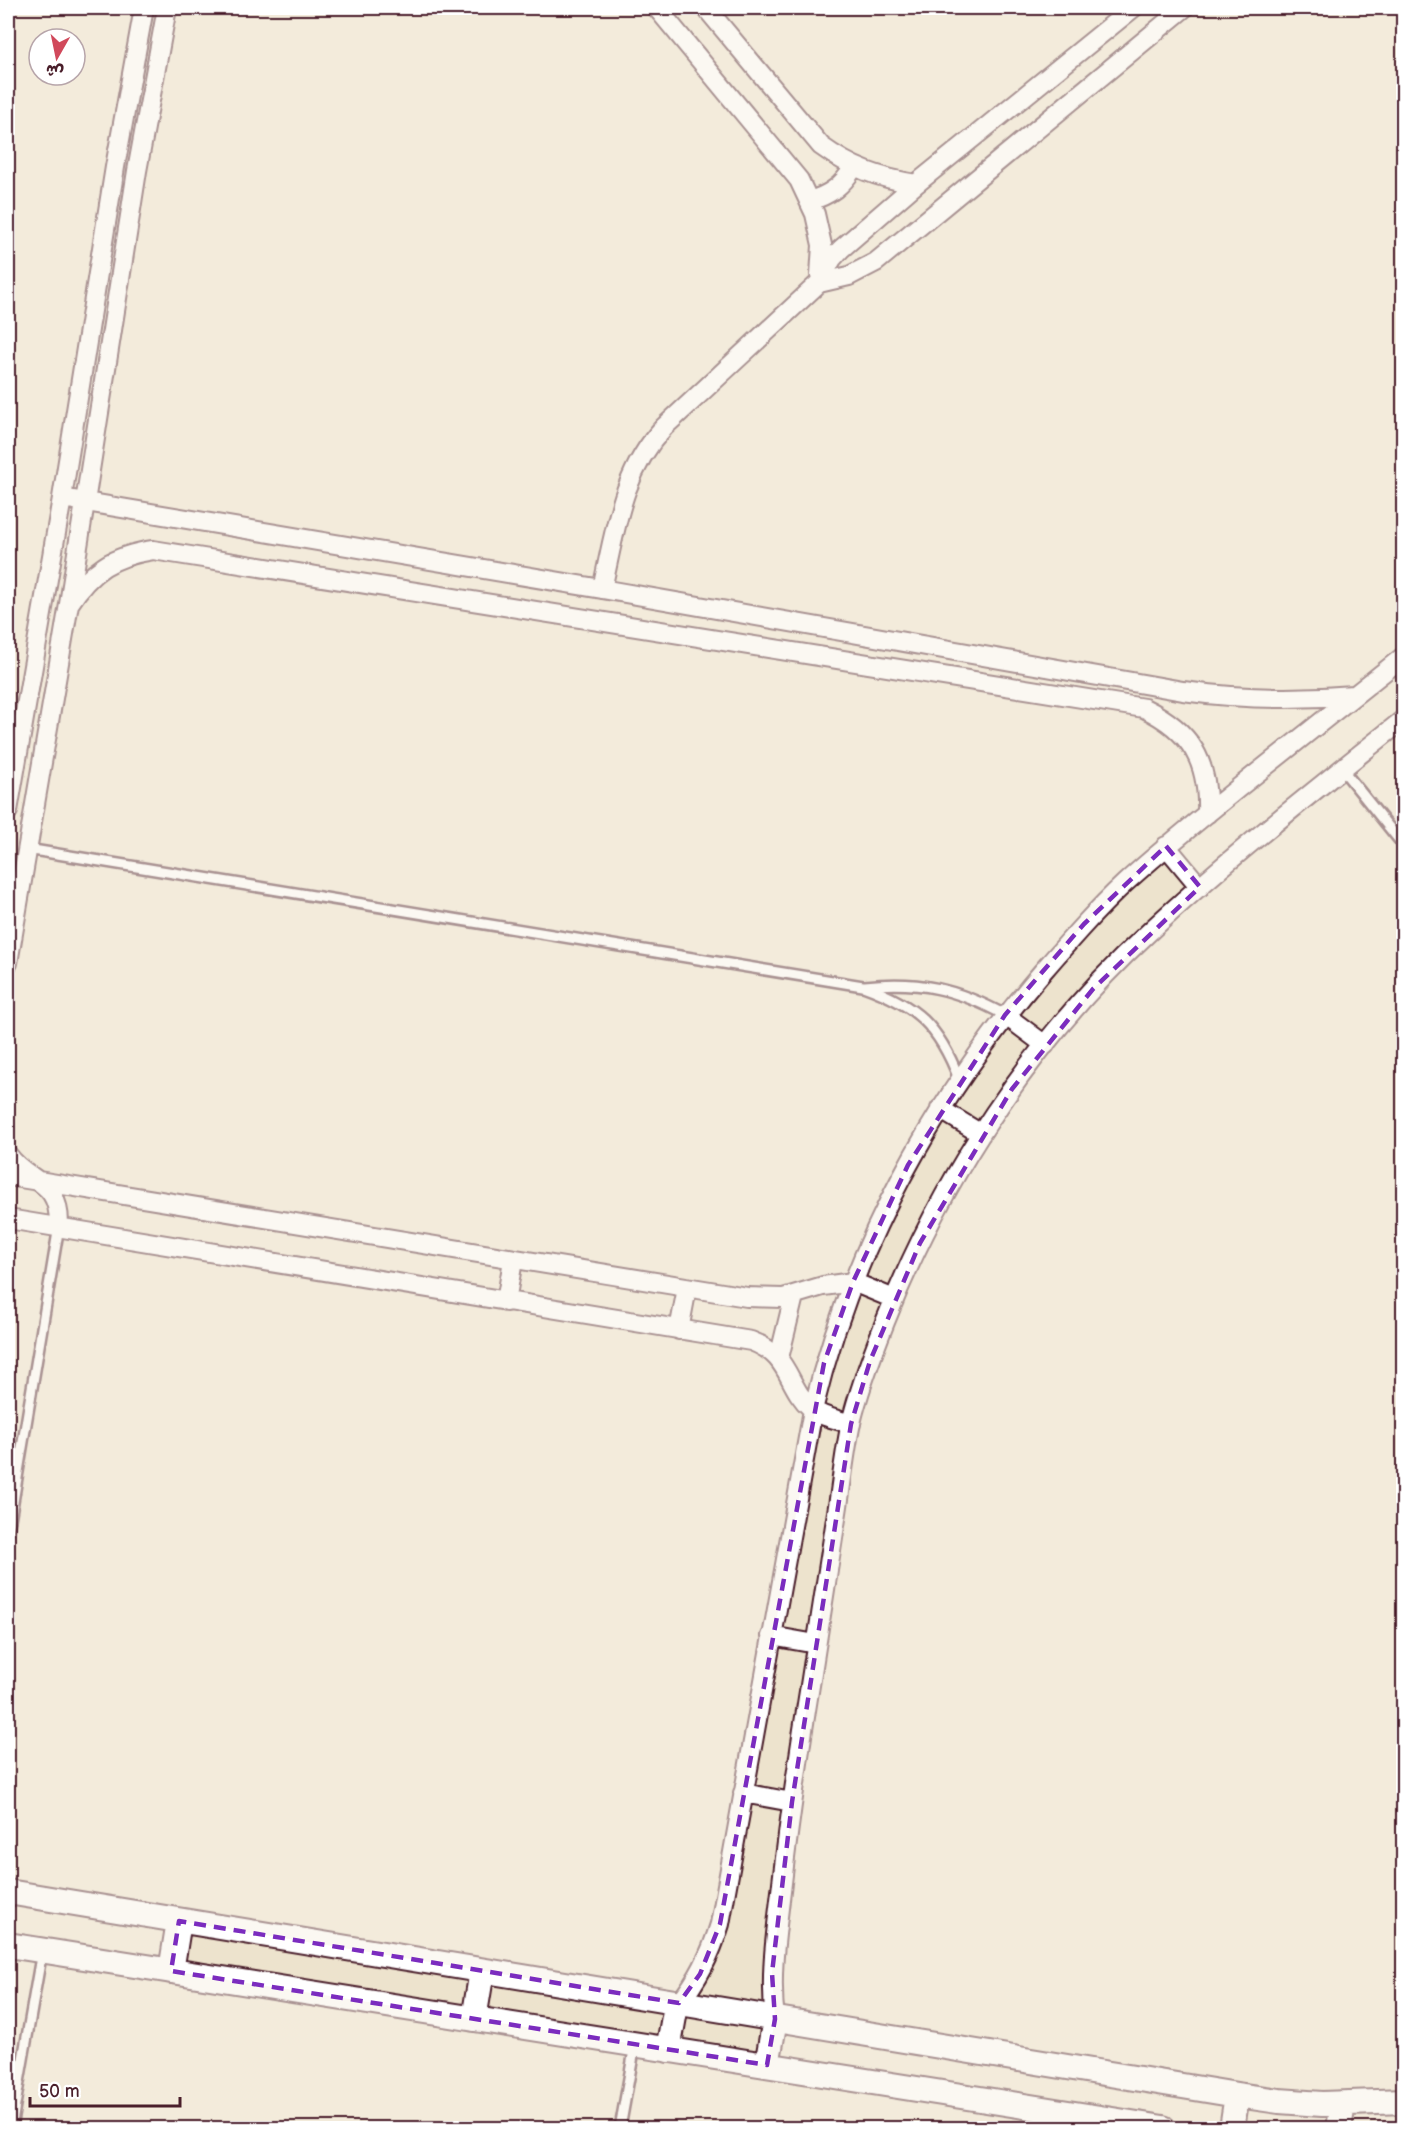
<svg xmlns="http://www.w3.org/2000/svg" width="1411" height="2136" font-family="'Balsamiq Sans','Playpen Sans Arabic',sans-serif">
<rect width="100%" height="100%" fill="#f7f2e8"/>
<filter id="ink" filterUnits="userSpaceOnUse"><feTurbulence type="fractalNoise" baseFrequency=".0167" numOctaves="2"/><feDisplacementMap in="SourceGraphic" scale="12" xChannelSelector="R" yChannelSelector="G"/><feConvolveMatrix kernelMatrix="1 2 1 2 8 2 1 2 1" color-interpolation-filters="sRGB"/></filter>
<g filter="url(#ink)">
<path fill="#ede3cd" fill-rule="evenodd" d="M8,8H1403V2128H8ZM39,39H75V75H39Z"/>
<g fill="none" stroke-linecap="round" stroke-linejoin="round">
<defs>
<path id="lane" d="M1342,769L1404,846
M27,849L863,986C916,1005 939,1026 959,1079
M865,986C919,980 957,989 1005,1015
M8,1532L59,1226
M11,2128L42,1951
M620,2128L635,2045"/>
<path id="street" d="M657,8L799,180L815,214L822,245L820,275
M706,8L821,146C851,168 879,178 916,184
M809,201C830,195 842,186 854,167
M819,283L849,276L876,262L1184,8
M62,498L602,589L1183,691C1240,699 1296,700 1354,695
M602,589C616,528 621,474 664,427L819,283L832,259L841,249L916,184L1133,8
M69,604C91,570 113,556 153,550L1144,708C1191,731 1209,761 1207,814
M8,811L62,498L115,167L144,8
M1166,846L1200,887
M8,963L69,604L137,171L167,8
M1005,1015L1045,1045
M940,1109L981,1134
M8,1155C29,1185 60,1177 59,1226
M8,1176L747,1297L783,1298L823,1286L853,1282L894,1299
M8,1219L751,1341C792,1356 785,1385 812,1409C821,1417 840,1420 851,1424
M506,1302L513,1260
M679,1330L687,1288
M779,1358L794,1296
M771,1636L816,1644
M743,1793L792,1802
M679,2003C699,1979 711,1954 720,1924L813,1410C852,1246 935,1097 1044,970C1070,940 1096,910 1125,883C1162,849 1203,817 1242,785C1296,742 1350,699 1404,656
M775,2019C769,1973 777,1928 782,1883C790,1814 800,1747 811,1679C820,1621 829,1564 838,1506C842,1479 845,1450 851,1423C859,1389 872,1355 885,1322C942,1177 1032,1040 1147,934C1228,858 1317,789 1404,719"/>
<path id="secondary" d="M8,1892L1237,2095L1279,2101L1322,2104L1404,2101
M8,1945L1163,2128
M171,1971L179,1921
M474,2019L482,1971
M668,2050L675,2011L679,2003
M767,2065L775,2019
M1232,2128L1237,2095
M1339,2128L1343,2104"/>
</defs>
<use href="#lane" stroke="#4a1f2b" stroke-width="14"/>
<use href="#street" stroke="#4a1f2b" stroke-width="22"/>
<use href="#secondary" stroke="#4a1f2b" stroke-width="28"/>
<use href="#lane" stroke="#fff" stroke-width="9"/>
<use href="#street" stroke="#fff" stroke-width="18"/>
<use href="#secondary" stroke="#fff" stroke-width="24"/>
</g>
</g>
<path d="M0 0H1411V2136H0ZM1166,846L1200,887L1093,989L1012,1089L920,1243L870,1361L851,1424L792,1802L772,1973L775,2019L767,2065L171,1971L179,1921L679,2003L700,1974L720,1924L824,1363L853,1282L908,1165L1005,1015L1084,924Z" fill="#f7f2e8" fill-opacity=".55" fill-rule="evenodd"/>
<path fill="none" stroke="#7b2cbf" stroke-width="4.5" stroke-dasharray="12 8" stroke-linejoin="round" d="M1166,846L1200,887L1093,989L1012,1089L920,1243L870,1361L851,1424L792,1802L772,1973L775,2019L767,2065L171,1971L179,1921L679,2003L700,1974L720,1924L824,1363L853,1282L908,1165L1005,1015L1084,924Z"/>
<rect width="1411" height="2136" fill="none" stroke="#fff" stroke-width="30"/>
<rect x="15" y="15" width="1381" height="2106" fill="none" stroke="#4a1f2b" stroke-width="2" filter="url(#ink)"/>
<g transform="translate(57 57) rotate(189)"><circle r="28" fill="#ffffff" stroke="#b7a5aa" stroke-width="1.5"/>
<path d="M0-4.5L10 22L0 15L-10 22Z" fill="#d1495b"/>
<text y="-9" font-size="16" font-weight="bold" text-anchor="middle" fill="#4a1f2b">ش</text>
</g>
<path d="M30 2097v9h150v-9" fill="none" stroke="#4a1f2b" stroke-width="3"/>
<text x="39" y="2097" font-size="18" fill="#4a1f2b" stroke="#ffffff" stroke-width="4.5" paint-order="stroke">50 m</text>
</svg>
